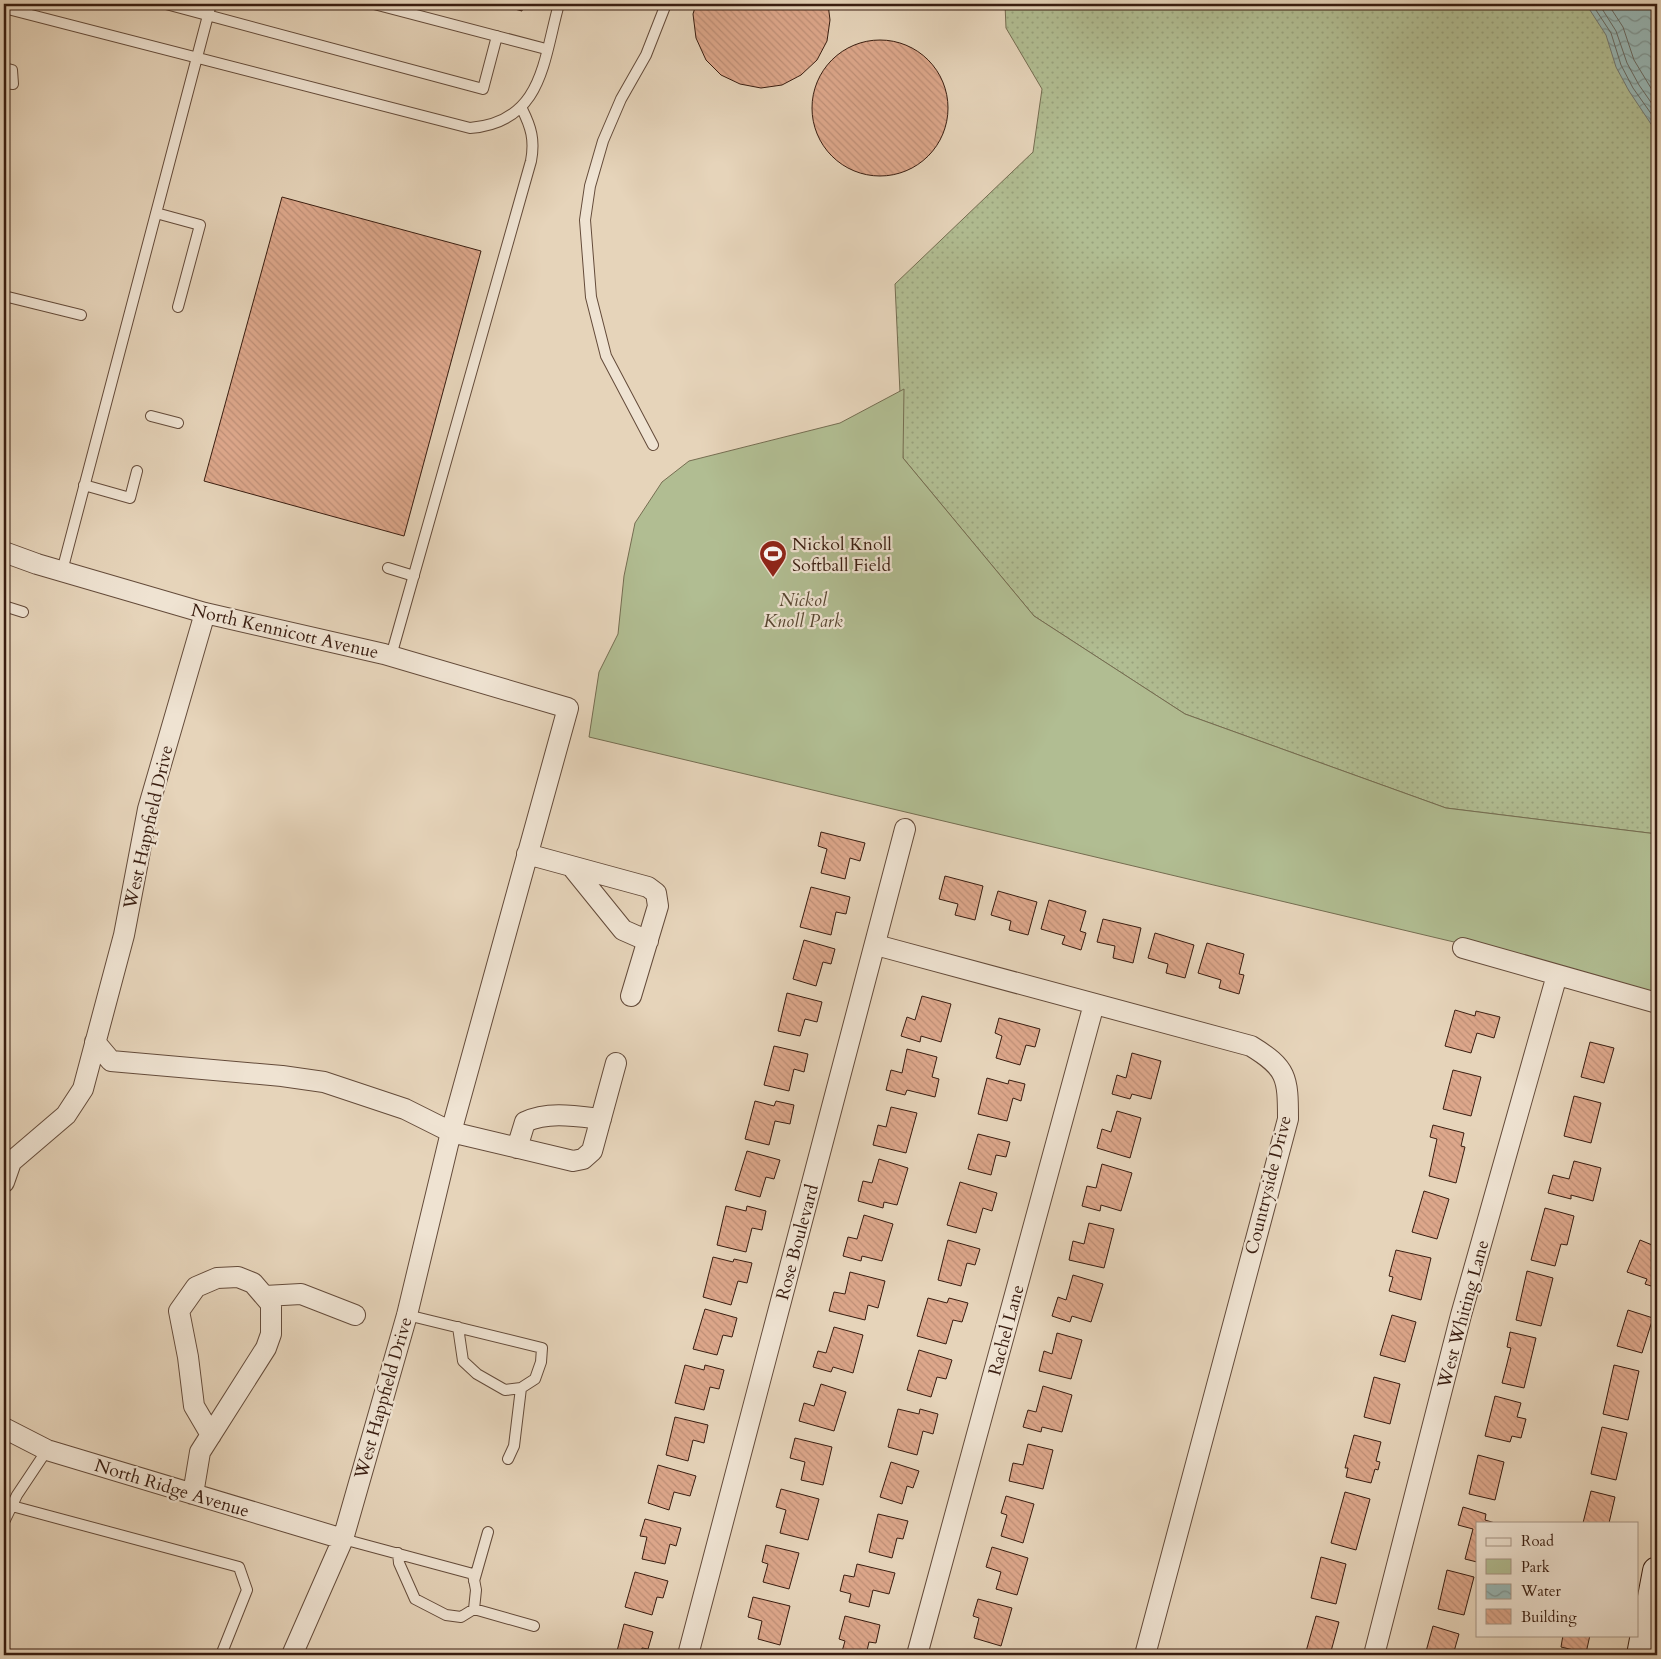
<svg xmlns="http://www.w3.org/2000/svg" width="1661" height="1659" font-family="Cardo,serif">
<defs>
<pattern id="grass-dots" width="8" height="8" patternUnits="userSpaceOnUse" patternTransform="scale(1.25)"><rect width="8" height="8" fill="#b1bd92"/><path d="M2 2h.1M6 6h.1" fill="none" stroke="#99a27d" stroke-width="1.8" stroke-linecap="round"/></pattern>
<pattern id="water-waves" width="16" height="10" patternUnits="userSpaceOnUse" patternTransform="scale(1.25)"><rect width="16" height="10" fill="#97b7b6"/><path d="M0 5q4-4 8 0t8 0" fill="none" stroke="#7c9493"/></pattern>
<pattern id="building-back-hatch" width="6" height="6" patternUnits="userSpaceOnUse" patternTransform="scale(1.25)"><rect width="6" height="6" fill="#dda78b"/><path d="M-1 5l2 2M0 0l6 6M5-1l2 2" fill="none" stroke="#be8f77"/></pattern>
</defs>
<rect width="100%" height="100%" fill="#e6d4ba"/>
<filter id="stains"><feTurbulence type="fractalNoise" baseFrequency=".004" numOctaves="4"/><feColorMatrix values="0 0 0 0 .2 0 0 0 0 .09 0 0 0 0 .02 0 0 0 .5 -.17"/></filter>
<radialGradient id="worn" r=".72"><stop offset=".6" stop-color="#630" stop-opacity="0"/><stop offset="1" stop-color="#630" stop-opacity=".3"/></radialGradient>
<path fill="url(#grass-dots)" stroke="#756d51" d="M1005,4H1657V834L1446,808L1185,714L1034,616L903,458L895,284L1033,152L1042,89L1006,28Z"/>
<path fill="#b1bd92" stroke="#756d51" d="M904,389L903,458L1034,616L1185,714L1446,808L1657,834V995L1454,942L589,737L599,672L618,634L624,576L635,523L662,482L689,461L840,423Z"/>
<path fill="url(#water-waves)" stroke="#717974" d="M1586,4H1657V133L1629,91L1616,67L1606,35Z"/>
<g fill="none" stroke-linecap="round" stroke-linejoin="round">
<path stroke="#686a63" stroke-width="1" d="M1592,4L1611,33L1621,65L1633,88L1657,122
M1599,4L1616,31L1627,63L1639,85L1657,111
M1608,4L1623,27L1634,60L1657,98"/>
</g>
<path fill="url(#building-back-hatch)" stroke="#391d10" d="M496,4H523L522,11Z
M696,4H828L830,20L827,41L817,60L801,75L782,85L761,88L740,84L721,75L706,60L696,38L693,14Z
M812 108a68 68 0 1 1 136 0a68 68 0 1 1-136 0Z
M282,197L481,251L404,536L204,481Z
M821,832L865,843L860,861L850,858L845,879L821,873L827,849L818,846Z
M945,876L983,886L975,920L955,915L958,904L939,899Z
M811,887L850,897L846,914L836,912L831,935L800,927Z
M998,891L1037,902L1028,935L1009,930L1011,921L991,915Z
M1049,900L1086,911L1080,931L1086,933L1081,950L1062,944L1065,936L1041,929Z
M1103,919L1141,928L1133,963L1113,958L1115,946L1097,942Z
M1155,933L1194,945L1185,978L1166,973L1168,964L1148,958Z
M804,940L835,949L831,964L823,962L816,986L793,979Z
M1207,943L1244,954L1239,974L1244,975L1239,994L1219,988L1221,980L1198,973Z
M787,993L822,1002L817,1022L805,1019L800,1036L778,1031Z
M922,996L951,1004L941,1042L921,1036L920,1042L901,1036L907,1017L915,1020Z
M1455,1010L1475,1016L1476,1011L1500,1017L1494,1038L1477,1033L1471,1053L1445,1046Z
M999,1018L1040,1029L1035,1047L1026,1045L1020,1065L996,1058L1002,1036L995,1033Z
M1590,1042L1614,1048L1604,1083L1581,1077Z
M774,1046L808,1054L804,1072L794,1069L789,1091L764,1085Z
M907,1049L937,1057L932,1077L939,1079L935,1097L907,1090L905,1095L886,1090L891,1070L902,1073Z
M1132,1053L1161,1061L1151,1099L1132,1094L1130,1099L1112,1094L1117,1075L1126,1078Z
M1453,1070L1481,1077L1471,1116L1443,1109Z
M987,1078L1008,1084L1009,1080L1025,1084L1021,1101L1013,1098L1007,1121L978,1114Z
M1574,1096L1601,1103L1591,1143L1564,1136Z
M755,1101L774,1106L776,1101L794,1105L790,1124L775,1121L769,1145L745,1139Z
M891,1107L917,1113L906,1153L873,1145L878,1125L886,1127Z
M1117,1111L1141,1118L1130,1158L1097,1148L1102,1129L1111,1132Z
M1433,1125L1464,1133L1461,1146L1465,1147L1456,1183L1429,1176L1437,1139L1430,1137Z
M978,1134L1010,1142L1006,1157L996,1155L991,1175L968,1169Z
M747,1151L780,1160L774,1179L766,1177L760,1197L735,1190Z
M879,1159L908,1168L897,1205L884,1202L883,1208L858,1201L863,1181L872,1183Z
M1574,1161L1601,1168L1593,1201L1571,1195V1199L1548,1193L1553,1175L1569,1179Z
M1102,1164L1132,1173L1121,1211L1101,1205L1100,1211L1082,1206L1087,1186L1096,1188Z
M960,1182L997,1193L992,1211L983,1208L976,1233L947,1225Z
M1424,1191L1449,1199L1437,1239L1412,1232Z
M726,1206L746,1211L747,1206L766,1211L762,1230L752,1228L746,1252L717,1245Z
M1545,1208L1574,1216L1567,1245L1561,1244L1555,1266L1531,1260Z
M864,1215L893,1224L882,1261L862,1256L861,1261L843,1256L848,1237L857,1239Z
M1089,1223L1114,1229L1104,1268L1069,1260L1073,1241L1084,1244Z
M948,1240L980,1249L975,1265L967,1263L961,1286L938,1280Z
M1640,1240L1657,1247V1260L1654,1267L1657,1269V1288L1645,1284L1647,1279L1627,1272Z
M1396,1250L1431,1258L1421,1300L1389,1291L1393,1277L1389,1276Z
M713,1257L733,1262L734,1259L752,1263L747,1283L738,1281L731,1305L703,1297Z
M1527,1271L1553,1278L1541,1326L1516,1320Z
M850,1272L885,1281L878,1308L868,1305L865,1320L829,1311L834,1292L845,1294Z
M1073,1275L1103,1284L1091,1322L1072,1316L1070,1322L1052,1316L1058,1297L1066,1300Z
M928,1298L947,1303L949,1298L968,1303L962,1322L953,1320L946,1344L917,1336Z
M705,1309L737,1318L732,1337L723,1335L717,1355L693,1349Z
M1628,1310L1653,1318L1642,1353L1617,1346Z
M1392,1315L1416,1322L1405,1362L1380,1355Z
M834,1327L863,1335L853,1373L833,1367L831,1372L813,1367L818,1351L826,1353Z
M1510,1332L1536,1338L1524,1388L1502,1383L1511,1348L1507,1347Z
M1057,1333L1082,1340L1071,1379L1039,1371L1044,1351L1052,1354Z
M919,1350L952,1360L946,1379L937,1377L931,1397L907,1390Z
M685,1365L704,1370L705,1365L724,1370L719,1389L710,1387L704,1410L675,1403Z
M1614,1365L1639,1371L1628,1420L1603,1414Z
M1374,1377L1400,1384L1390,1424L1364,1417Z
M821,1384L846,1392L834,1431L799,1421L804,1403L814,1406Z
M1043,1386L1072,1395L1062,1432L1042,1427L1041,1432L1023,1427L1028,1410L1036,1412Z
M1495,1396L1521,1403L1517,1417L1526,1419L1521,1438L1512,1436L1510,1442L1485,1436Z
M898,1409L919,1414L920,1409L938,1414L933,1434L923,1431L917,1455L888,1447Z
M675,1417L708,1425L704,1443L693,1440L688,1461L666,1455Z
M1602,1427L1627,1433L1616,1480L1591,1474Z
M1354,1435L1381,1442L1376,1461L1380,1462L1378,1470L1375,1469L1371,1483L1346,1477L1348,1468H1345Z
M795,1438L832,1447L823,1485L801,1480L805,1462L790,1458Z
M1028,1444L1053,1450L1043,1489L1009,1481L1013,1463L1023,1465Z
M1478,1455L1504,1462L1495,1500L1469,1494Z
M891,1462L919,1471L913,1488L907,1486L902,1504L880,1497Z
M658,1465L696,1476L690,1496L674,1492L669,1510L648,1503Z
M781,1489L819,1499L808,1540L780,1533L786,1510L776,1507Z
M1591,1491L1615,1497L1609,1523H1583Z
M1345,1492L1370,1499L1356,1550L1331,1543Z
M1006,1496L1034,1504L1023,1543L1001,1536L1007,1515L1001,1513Z
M1463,1507L1486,1514L1485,1520L1495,1523H1477V1562L1465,1559L1473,1529L1458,1525Z
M878,1514L908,1521L903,1539L897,1538L892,1558L869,1552Z
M645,1519L681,1528L676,1546L670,1544L665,1564L642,1559L647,1537L640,1536Z
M766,1545L799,1553L789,1589L763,1582L768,1564L762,1562Z
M992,1547L1028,1558L1017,1595L996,1589L1001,1572L986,1567Z
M1321,1557L1346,1564L1336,1604L1311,1598Z
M857,1564L895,1573L889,1594L873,1590L869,1607L849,1602L851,1594L840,1591L844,1575L854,1577Z
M1447,1570L1474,1577L1464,1615L1438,1609Z
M635,1572L668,1581L663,1598L657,1597L652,1615L625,1607Z
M753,1597L790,1606L780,1645L758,1639L762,1621L748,1617Z
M978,1599L1012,1608L1001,1646L974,1638L979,1618L973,1616Z
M845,1616L880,1625L876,1643L869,1642L866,1655H841L845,1641L839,1639Z
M1316,1616L1339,1622L1330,1655H1305Z
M624,1624L653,1632L648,1649L642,1648L641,1655H616Z
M1433,1626L1459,1634L1453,1655H1425Z
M1563,1635H1590L1586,1653L1561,1647Z
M738,1650L758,1655H737Z"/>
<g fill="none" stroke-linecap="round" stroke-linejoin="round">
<defs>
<path id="lane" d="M166,4L483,89L497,36
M374,4L546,49
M4,8L470,128C543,122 543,61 559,4
M4,68L12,70L13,84L4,83
M156,213L200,225L178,307
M4,296L81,315
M151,416L178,423
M653,445L606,356L591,297L585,220L590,186L603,141L621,99L646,55L666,4
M84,485L130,498L137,471
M388,568L414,576
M62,571L211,4
M4,606L23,612
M391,656L531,161C535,140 531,127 522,109
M407,1315L542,1348L541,1362L535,1379L521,1388L505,1390L477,1374L463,1361L458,1327
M508,1459L514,1446L521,1388
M12,1506L239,1567L247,1590L221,1655
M4,1522L17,1495L47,1450
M343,1539L473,1574L476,1590L474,1609L461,1617L446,1615L415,1599L399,1563L398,1553
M474,1581L488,1532
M474,1609L534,1626"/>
<path id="street" d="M4,552L37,564L205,613L384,654L568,708L451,1132L407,1315L343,1539L292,1655
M527,854L648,887L656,893L658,906L631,996
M572,867L623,930L648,941
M876,945L1251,1046C1287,1068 1288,1077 1288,1119L1145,1655
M1463,948L1657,1003
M95,1042L111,1061L282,1076L324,1082L405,1109L451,1132L573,1161L583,1159L592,1151L616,1063
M517,1148L525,1122C548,1111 576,1116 601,1119
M4,1182L11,1162L66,1115L83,1089L124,935L148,809L205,613
M265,1296L301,1294L355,1315
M4,1428L47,1450L343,1539
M193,1494L200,1452L266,1348L271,1334V1304L253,1283L238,1277L217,1278L196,1287L179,1311L188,1357L194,1406L211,1435
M688,1655L905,829
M917,1655L1094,1004
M1374,1655L1461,1315L1557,975"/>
<path id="secondary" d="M1641,1655L1657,1571"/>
</defs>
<use href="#lane" stroke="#644b3a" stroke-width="12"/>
<use href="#street" stroke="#644b3a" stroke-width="22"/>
<use href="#secondary" stroke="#391d10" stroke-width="30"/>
<use href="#lane" stroke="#efe3d2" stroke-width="10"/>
<use href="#street" stroke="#efe3d2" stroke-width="20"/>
<use href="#secondary" stroke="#efe3d2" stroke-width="28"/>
</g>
<defs>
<symbol id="stadium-pin" viewBox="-11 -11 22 30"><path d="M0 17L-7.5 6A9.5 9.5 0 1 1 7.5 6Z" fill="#8f2418" stroke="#efe3d2"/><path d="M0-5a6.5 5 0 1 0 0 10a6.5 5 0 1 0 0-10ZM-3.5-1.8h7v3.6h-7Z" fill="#fff"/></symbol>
</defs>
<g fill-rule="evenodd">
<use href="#stadium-pin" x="757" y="538" width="32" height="43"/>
</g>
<g text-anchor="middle" stroke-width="4.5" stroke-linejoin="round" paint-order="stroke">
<g font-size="18" fill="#391d10" stroke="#efe3d2" text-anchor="start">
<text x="792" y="550">Nickol Knoll<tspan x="792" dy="21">Softball Field</tspan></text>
</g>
<g font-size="18" font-style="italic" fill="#574530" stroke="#efe3d2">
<text x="803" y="606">Nickol<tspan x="803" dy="21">Knoll Park</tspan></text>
</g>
<g font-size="18" fill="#391d10" stroke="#efe3d2">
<text transform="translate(285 631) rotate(13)" y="6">North Kennicott Avenue</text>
<text transform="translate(148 827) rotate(-77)" y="6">West Happfield Drive</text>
<text transform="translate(1268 1185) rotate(-76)" y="6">Countryside Drive</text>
<text transform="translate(797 1242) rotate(-75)" y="6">Rose Boulevard</text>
<text transform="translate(1463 1314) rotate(-75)" y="6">West Whiting Lane</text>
<text transform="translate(1006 1330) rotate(-75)" y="6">Rachel Lane</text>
<text transform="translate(383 1398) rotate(-74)" y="6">West Happfield Drive</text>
<text transform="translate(172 1488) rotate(17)" y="6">North Ridge Avenue</text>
</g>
</g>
<rect width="1661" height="1659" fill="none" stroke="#e6d4ba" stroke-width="20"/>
<rect x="5" y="5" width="1651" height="1649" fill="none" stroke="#391d10" stroke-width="2.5"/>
<rect x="10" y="10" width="1641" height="1639" fill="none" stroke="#391d10"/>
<rect x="1476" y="1522" width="162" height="115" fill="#efe3d2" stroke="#a69484"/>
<rect x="1486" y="1538" width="25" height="8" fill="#efe3d2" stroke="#a69484"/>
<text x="1521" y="1546" font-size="15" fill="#391d10">Road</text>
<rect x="1486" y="1559" width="25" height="15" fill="#b1bd92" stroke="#a69484"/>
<text x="1521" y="1572" font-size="15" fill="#391d10">Park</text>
<rect x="1486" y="1584" width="25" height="15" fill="url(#water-waves)" stroke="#a69484"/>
<text x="1521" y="1596" font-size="15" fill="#391d10">Water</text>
<rect x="1486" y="1609" width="25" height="15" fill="url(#building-back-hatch)" stroke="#a69484"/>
<text x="1521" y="1622" font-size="15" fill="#391d10">Building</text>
<rect width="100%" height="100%" filter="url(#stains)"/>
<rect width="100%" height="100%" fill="url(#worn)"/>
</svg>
